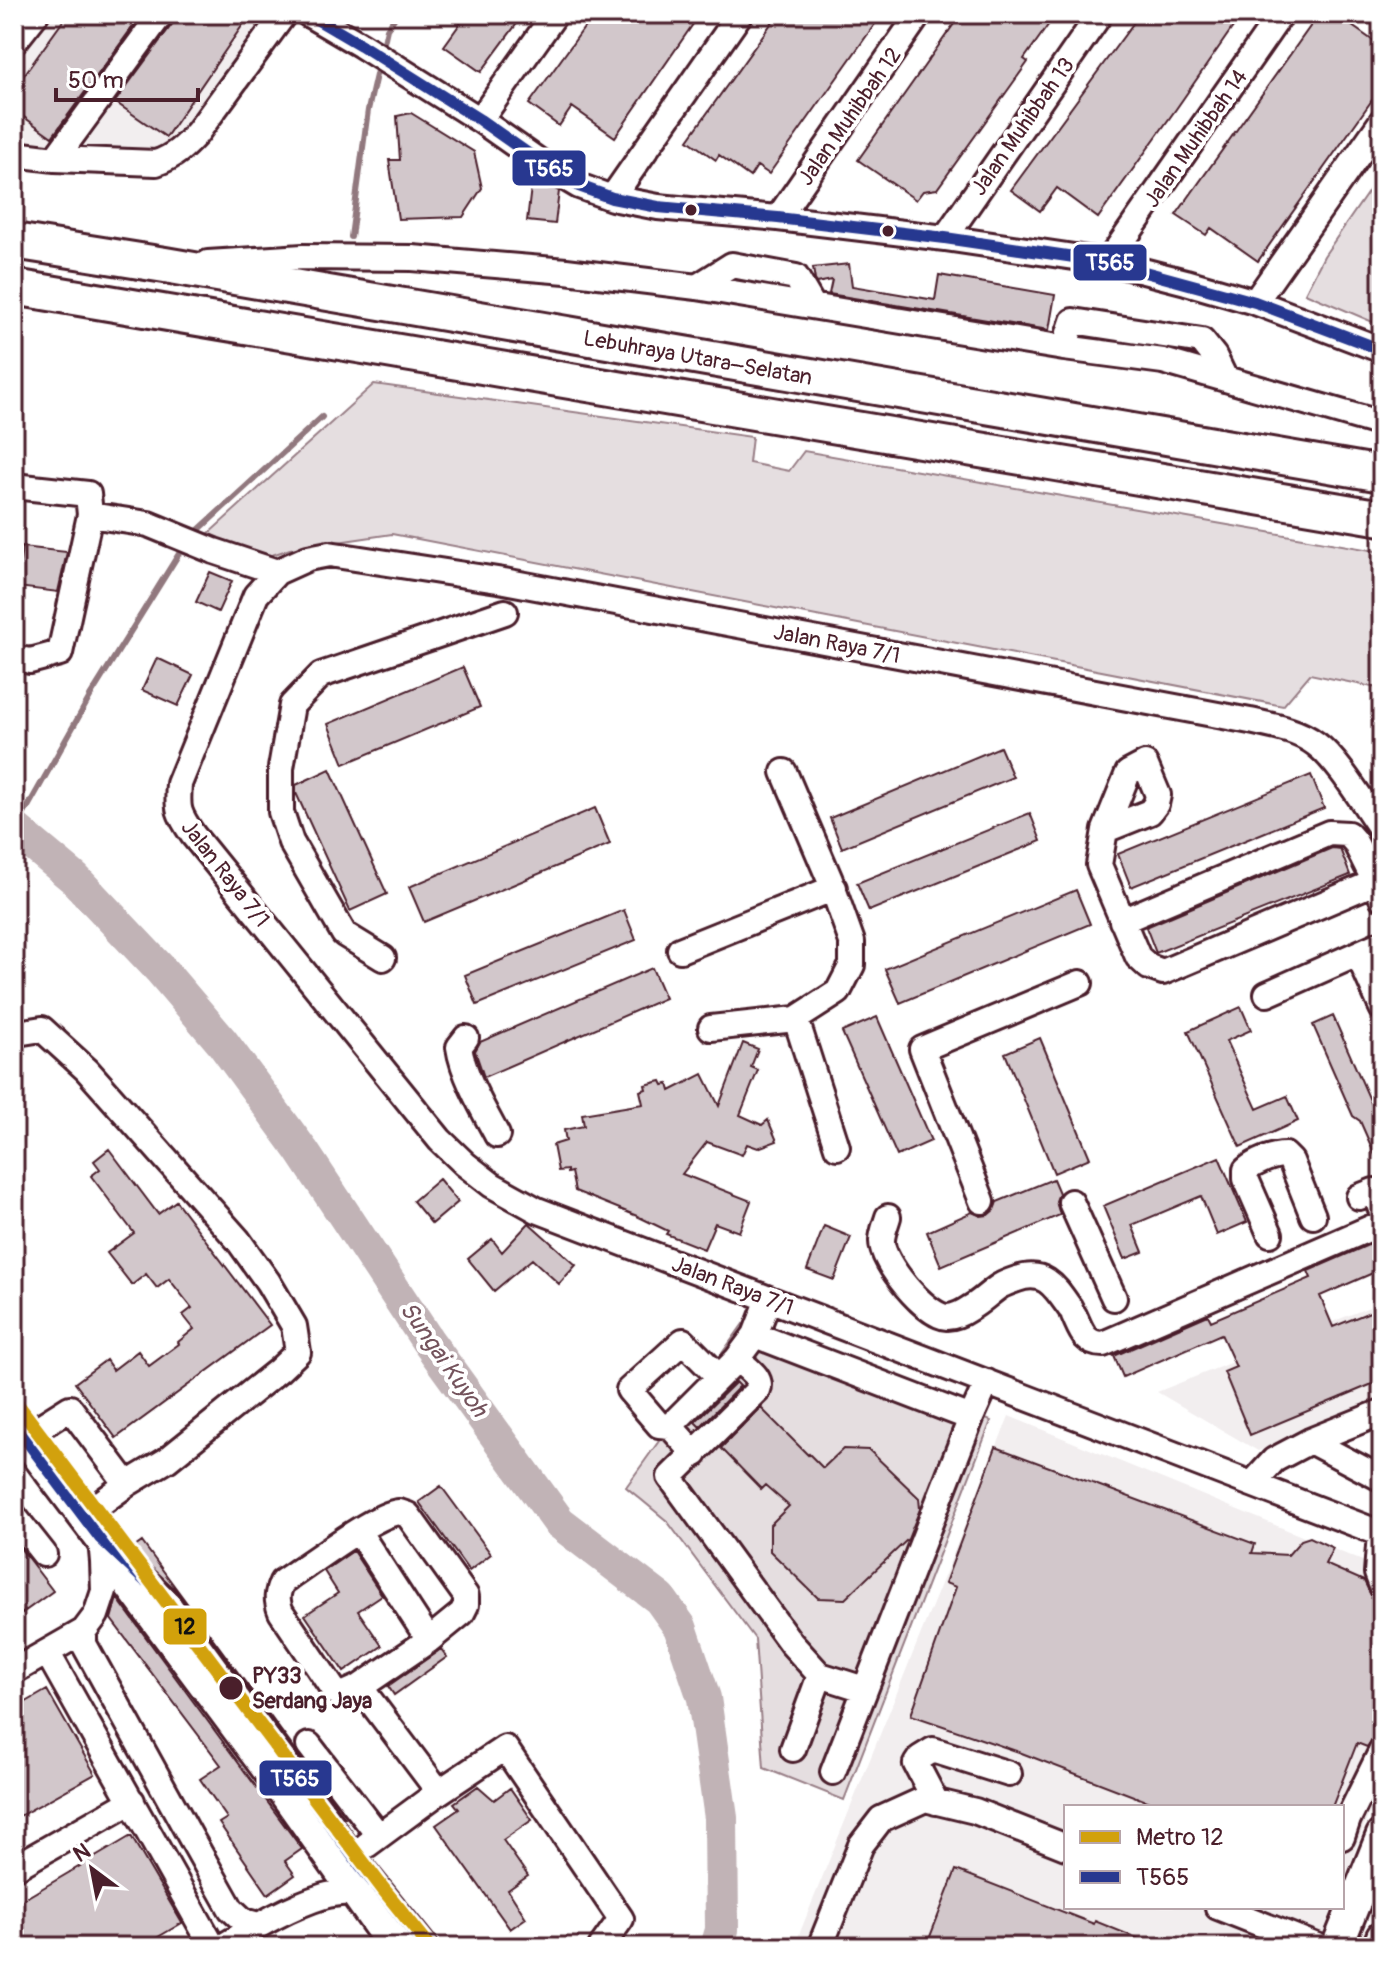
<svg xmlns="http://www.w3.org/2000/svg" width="1396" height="1961" font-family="Pangolin,sans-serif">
<rect width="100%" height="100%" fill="#fff"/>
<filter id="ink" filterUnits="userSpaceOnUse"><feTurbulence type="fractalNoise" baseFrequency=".0125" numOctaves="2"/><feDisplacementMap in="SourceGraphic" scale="16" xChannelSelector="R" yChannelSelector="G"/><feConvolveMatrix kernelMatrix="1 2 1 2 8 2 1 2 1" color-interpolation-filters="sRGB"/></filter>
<g filter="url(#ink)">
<path fill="#f2eeef" d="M14,14H267L176,138L154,152L44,146L14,142Z
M1382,1302V1401L1258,1451L1157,1392Z
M1009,1416L1382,1569V1780L1342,1884V1807H1066V1907H1333L1317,1947H794Z"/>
<path fill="#e5dee0" stroke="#987e86" stroke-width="2" d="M1382,172V326L1305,293L1324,256Z
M374,384L752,437L749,463L789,471L804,451L1382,552V689L1310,674L1283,706L392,534L290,549L257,560L208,534Z
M743,1324L991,1421L844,1800L764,1768L755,1639L667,1521L626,1487Z"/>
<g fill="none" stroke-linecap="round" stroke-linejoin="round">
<path stroke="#91787e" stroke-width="6" d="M382,51L387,29L397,14
M351,237L368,110L379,62
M192,536L322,417
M16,828L91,695L185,544"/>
<path stroke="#c1b3b6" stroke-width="34" d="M14,828L74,878L160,969L222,1042L302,1151L427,1340L559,1522L660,1599L680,1627L704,1698L721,1818L722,1930L717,1947"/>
</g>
<path fill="#d2c7cb" stroke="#4a1f2b" stroke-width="2" d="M68,14H142L52,137L14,110V89Z
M176,14H230L244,23L166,137L115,102L173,23Z
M467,14H524L481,72L444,46Z
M594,14H700L615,137L572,107L559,126L529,104Z
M778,14H882L769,174L757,166L750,177L719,155L716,160L688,140Z
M961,14H1056L1024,59L1028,62L937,189L923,191L916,200L858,160Z
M1140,14H1242L1176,109L1098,218L1057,188L1040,211L1011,190Z
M1319,14H1335L1382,47V86L1258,261L1211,228L1206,235L1176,215Z
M411,113L474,152L482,188L463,217L398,219L389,160H400L397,116Z
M531,187L555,189L559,191L555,224L527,221Z
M849,264L852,286L935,300L939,275L1055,295L1049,330L829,294L832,280L817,283L815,280L813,268Z
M22,547L67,552L58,592L17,587Z
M210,572L232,581L218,612L196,602Z
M157,658L193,675L178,706L142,690Z
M463,667L480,707L344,764L328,724Z
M1000,747L1013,777L842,848L830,818Z
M330,769L387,894L350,911L296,793V785Z
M1311,775L1324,808L1131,887L1118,854Z
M595,808L610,844L424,922L409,887Z
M1030,813L1041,841L869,911L857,883Z
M1332,848L1340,849L1350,875L1156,953L1146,927Z
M1076,890L1090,924L900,1003L885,969Z
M624,910L636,940L477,1005L465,975Z
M652,968L665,998L484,1077L475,1051L480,1042Z
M1241,1007L1251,1030L1226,1041L1257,1109L1287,1096L1298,1121L1240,1147L1188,1031Z
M1333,1016L1376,1114L1382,1111V1171L1360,1121L1353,1116L1313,1025Z
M877,1017L931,1141L897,1156L842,1032Z
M1040,1038L1090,1158L1054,1173L1005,1053Z
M743,1043L758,1049L751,1067L758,1070L740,1115L762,1125L768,1120L777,1141L758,1148L747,1144L742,1155L707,1142L682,1174L751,1201L739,1232L715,1223L704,1249L666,1234L668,1231L637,1216L575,1191L571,1172L567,1173V1170L558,1171L553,1145L566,1141L564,1130L584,1126L582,1114L643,1104L640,1091L646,1089L645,1085L661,1081L663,1085L668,1084L670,1091L703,1074L719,1106Z
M109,1149L158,1214L176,1201L270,1325L116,1438L75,1383L106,1360L113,1370L138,1351L149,1366L179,1344L178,1342L194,1329L183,1315L192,1308L169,1279L157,1288L146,1274L132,1285L107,1253L134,1233L91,1176L100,1169L94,1161Z
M1219,1157L1247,1222L1217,1235L1201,1196L1132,1225L1143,1252L1125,1259L1103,1206Z
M439,1179L458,1202L432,1224L413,1201Z
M1053,1179L1059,1193L1056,1201L1060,1215L941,1266L927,1232L972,1212L981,1216L988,1215L994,1210L997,1202Z
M529,1223L576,1265L559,1284L532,1259L494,1291L468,1259L492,1239L502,1252Z
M824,1226L851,1237L834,1280L807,1270Z
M1382,1239V1269L1320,1296L1333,1327L1382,1307V1380L1250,1435L1224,1372L1236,1367L1221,1334L1123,1377L1114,1356L1208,1315L1211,1321L1311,1278L1308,1271Z
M736,1382L740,1386L700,1427L695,1422Z
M761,1408L808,1455L809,1454L823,1468L843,1449L869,1450L919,1498L920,1509L908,1539L845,1599L818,1598L770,1551V1525L789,1506L765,1485L761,1489L721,1448Z
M996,1447L1255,1544L1252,1553L1288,1555L1301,1540L1310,1537L1333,1548L1325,1564L1364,1581L1372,1597L1382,1601V1735L1373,1738L1367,1747L1357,1743L1332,1807H1162L1019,1752L911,1715L956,1587L945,1583Z
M441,1486L491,1554L469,1571L419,1502Z
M14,1540L53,1591L14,1619Z
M142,1542L345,1818H344L178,1592L132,1549Z
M353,1551L382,1595L358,1611L382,1646L344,1672L305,1615L338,1593L324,1571Z
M117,1598L302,1849L285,1861L295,1875L268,1894L219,1823L227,1818L200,1779L221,1765L111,1619Z
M441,1649L447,1657L394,1695L388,1686Z
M47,1690L95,1774L14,1819V1709Z
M478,1786L494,1800L510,1788L532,1820L503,1840L528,1876L508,1890L526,1918L510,1929L436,1825L459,1809L454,1803Z
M131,1836L182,1923L141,1947H14V1905Z
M956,1870L1094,1924L1095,1921L1159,1947H926Z"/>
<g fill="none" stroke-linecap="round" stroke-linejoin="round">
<defs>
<path id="minor" d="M308,14L361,45L480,120L547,167L579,186L612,198L658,207L778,218L945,238L1108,262L1186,282L1255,302L1382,350
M14,42L36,14
M480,120L555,14
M14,154L55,159L156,163C174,157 184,147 197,133L284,14
M55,159L161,14
M612,198L740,14
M778,218L919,14
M945,238L1100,14
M1108,262L1281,14
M208,263L303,257L412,258L566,271L697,287L1064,348L1163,361L1382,424
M697,287L732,265L796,277L813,306
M1255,302L1382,121
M1064,348L1073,321L1202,341L1214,356L1225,379
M14,486L88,494L90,515L60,653L30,661L14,658
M90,515L148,524L214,551L277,572
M784,772L830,880L852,942V965L838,992L796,1019
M1105,830L1150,812L1156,804L1158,795L1145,764L1128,773L1105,830L1099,865L1138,957L1149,967L1163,972L1375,882L1382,898
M1382,830C1365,806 1338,760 1316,744C1298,730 1272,726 1250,721L504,581L329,554L308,558L277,572L256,595L179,784C177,810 178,813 193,835L440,1140L465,1164L492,1185L537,1210L1382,1534
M1122,921L1329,833L1348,834L1355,842L1375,882
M680,950L834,888
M1358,954L1382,1008
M383,958L344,934L291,842L281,812V768L292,705L321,675L505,612
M1267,994L1382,943
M711,1028L796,1019L837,1147
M14,1037L17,1033L42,1029L87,1070L238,1240L268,1282L294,1326L298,1352L279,1370L167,1460L127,1484L70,1408L24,1437
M466,1038L459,1047C463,1075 484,1111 497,1135
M1359,1197L1374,1191L1382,1212
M982,1201L922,1049L1080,983
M1071,1202L1114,1298
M888,1217C886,1224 882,1233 882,1241C881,1262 926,1316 947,1317C955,1317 964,1312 970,1308C981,1302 989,1293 1000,1286C1005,1283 1011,1281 1017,1279C1045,1269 1055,1287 1070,1308
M1270,1234L1246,1179V1170C1256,1162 1272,1155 1285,1155L1291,1161L1313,1216
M1074,1315C1081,1330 1084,1344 1103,1344L1382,1223
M755,1335L971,1418
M737,1359C746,1368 763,1377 758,1390L670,1477L791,1643L820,1675L864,1689
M670,1426L659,1425L629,1390L683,1341L719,1377
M1310,1441L1382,1479
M695,1454L670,1426L737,1359L755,1335L769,1299
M1252,1484L1274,1460L1310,1441L1382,1412
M399,1512L408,1515L466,1596V1605L462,1613L429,1640L360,1687L342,1695L335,1692L281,1612C276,1600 277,1593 282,1582C307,1566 374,1514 399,1512Z
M14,1516L44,1554
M83,1516L127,1484
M358,1531L429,1640
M1380,1533L1377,1573L1382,1586
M101,1540L103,1562L104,1591L96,1615L84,1631V1644L190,1836L231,1909L244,1921L259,1925
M125,1562L166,1601L360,1866L425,1947
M47,1652L213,1947
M14,1671L84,1631
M360,1687L439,1792L505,1748L621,1919L601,1947
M309,1745L379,1836
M793,1749L820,1675
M833,1772L971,1418L987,1382
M936,1802L916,1764L920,1758L933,1750L1009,1774
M1342,1837L1348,1819L1382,1750
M367,1845L439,1792
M14,1868L132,1801
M1218,1907L1319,1947
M222,1947C254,1928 288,1907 324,1896C334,1893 345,1893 355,1892
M820,1947L861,1845L881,1819L925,1799L975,1811L1066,1847"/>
<path id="major" d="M14,1424L100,1538L130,1585L271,1774L394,1947
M1337,1947L1382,1835
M1378,1947L1382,1937"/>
<path id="highway" d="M14,241L165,265L1382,474
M14,287L1382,518"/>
</defs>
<use href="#minor" stroke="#4a1f2b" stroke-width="30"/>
<use href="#major" stroke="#4a1f2b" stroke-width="36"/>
<use href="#highway" stroke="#4a1f2b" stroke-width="40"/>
<use href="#minor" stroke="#fff" stroke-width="24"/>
<use href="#major" stroke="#fff" stroke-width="30"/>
<use href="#highway" stroke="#fff" stroke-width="34"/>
<defs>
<path id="bus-1" d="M308,14L361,45L480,120L547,167L579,186L612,198L658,207L778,218L945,238L1108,262L1255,302L1382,350
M14,1424L100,1538L166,1601L360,1866L425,1947"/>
</defs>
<use href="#bus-1" stroke="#fff" stroke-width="18"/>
<use href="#bus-1" stroke="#283890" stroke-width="12"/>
<defs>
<path id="metro-1" d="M14,1400L384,1890L430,1947"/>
</defs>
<use href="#metro-1" stroke="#fff" stroke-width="20"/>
<use href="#metro-1" stroke="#d2a10b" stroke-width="14"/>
</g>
</g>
<g fill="#4a1f2b" stroke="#fff" stroke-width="3">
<circle cx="691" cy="210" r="7"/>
<circle cx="888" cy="231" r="7"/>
<circle cx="231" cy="1688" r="13"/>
</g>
<g text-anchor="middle" stroke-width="8" stroke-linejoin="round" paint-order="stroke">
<g font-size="22" fill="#4a1f2b" stroke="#fff">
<text transform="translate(849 116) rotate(-55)" y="8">Jalan Muhibbah 12</text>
<text transform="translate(1022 126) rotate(-55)" y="8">Jalan Muhibbah 13</text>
<text transform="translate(1195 138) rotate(-55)" y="8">Jalan Muhibbah 14</text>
<text transform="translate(698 357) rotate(10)" y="8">Lebuhraya Utara–Selatan</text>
<text transform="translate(837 643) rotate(11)" y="8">Jalan Raya 7/1</text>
<text transform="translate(226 873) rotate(52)" y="8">Jalan Raya 7/1</text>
<text transform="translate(733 1285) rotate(21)" y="8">Jalan Raya 7/1</text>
</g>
<g font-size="22" font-weight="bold" fill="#4a1f2b" stroke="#fff" text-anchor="start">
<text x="252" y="1683">PY33<tspan x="252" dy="25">Serdang Jaya</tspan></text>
</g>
<g font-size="24" font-style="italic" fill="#74535c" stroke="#fff">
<text transform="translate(444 1359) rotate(55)" y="8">Sungai Kuyoh</text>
</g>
</g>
<g stroke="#fff" stroke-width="3">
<rect x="511" y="149" width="76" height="38" rx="8" fill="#283890"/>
<rect x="1072" y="243" width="76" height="39" rx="8" fill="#283890"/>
<rect x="162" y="1607" width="46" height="39" rx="8" fill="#d2a10b"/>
<rect x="258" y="1759" width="75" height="38" rx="8" fill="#283890"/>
</g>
<g font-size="22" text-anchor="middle" font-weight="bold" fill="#fff">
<text x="549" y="176">T565</text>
<text x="1110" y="270">T565</text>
<text x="295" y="1786">T565</text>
</g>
<g font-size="22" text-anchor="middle" font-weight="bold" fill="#111">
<text x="185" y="1634">12</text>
</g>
<rect width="1396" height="1961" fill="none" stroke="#fff" stroke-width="48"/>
<rect x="24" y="24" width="1348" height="1913" fill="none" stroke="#4a1f2b" stroke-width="3" filter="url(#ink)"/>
<rect x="1064" y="1805" width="280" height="104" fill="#ffffff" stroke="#b7a5aa" stroke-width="2"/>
<rect x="1080" y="1831" width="40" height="12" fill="#d2a10b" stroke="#b7a5aa" stroke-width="2"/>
<text x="1136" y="1845" font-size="24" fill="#4a1f2b">Metro 12</text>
<rect x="1080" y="1871" width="40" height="12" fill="#283890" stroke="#b7a5aa" stroke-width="2"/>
<text x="1136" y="1885" font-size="24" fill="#4a1f2b">T565</text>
<g transform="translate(92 1869) rotate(328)" stroke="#ffffff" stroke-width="6" paint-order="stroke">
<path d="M0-6L14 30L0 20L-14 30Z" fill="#4a1f2b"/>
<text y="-12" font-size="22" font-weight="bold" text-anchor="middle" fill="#4a1f2b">N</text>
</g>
<path d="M56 88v12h142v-12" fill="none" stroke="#4a1f2b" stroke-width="4"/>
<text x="68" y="88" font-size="24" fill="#4a1f2b" stroke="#ffffff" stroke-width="6" paint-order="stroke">50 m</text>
</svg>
